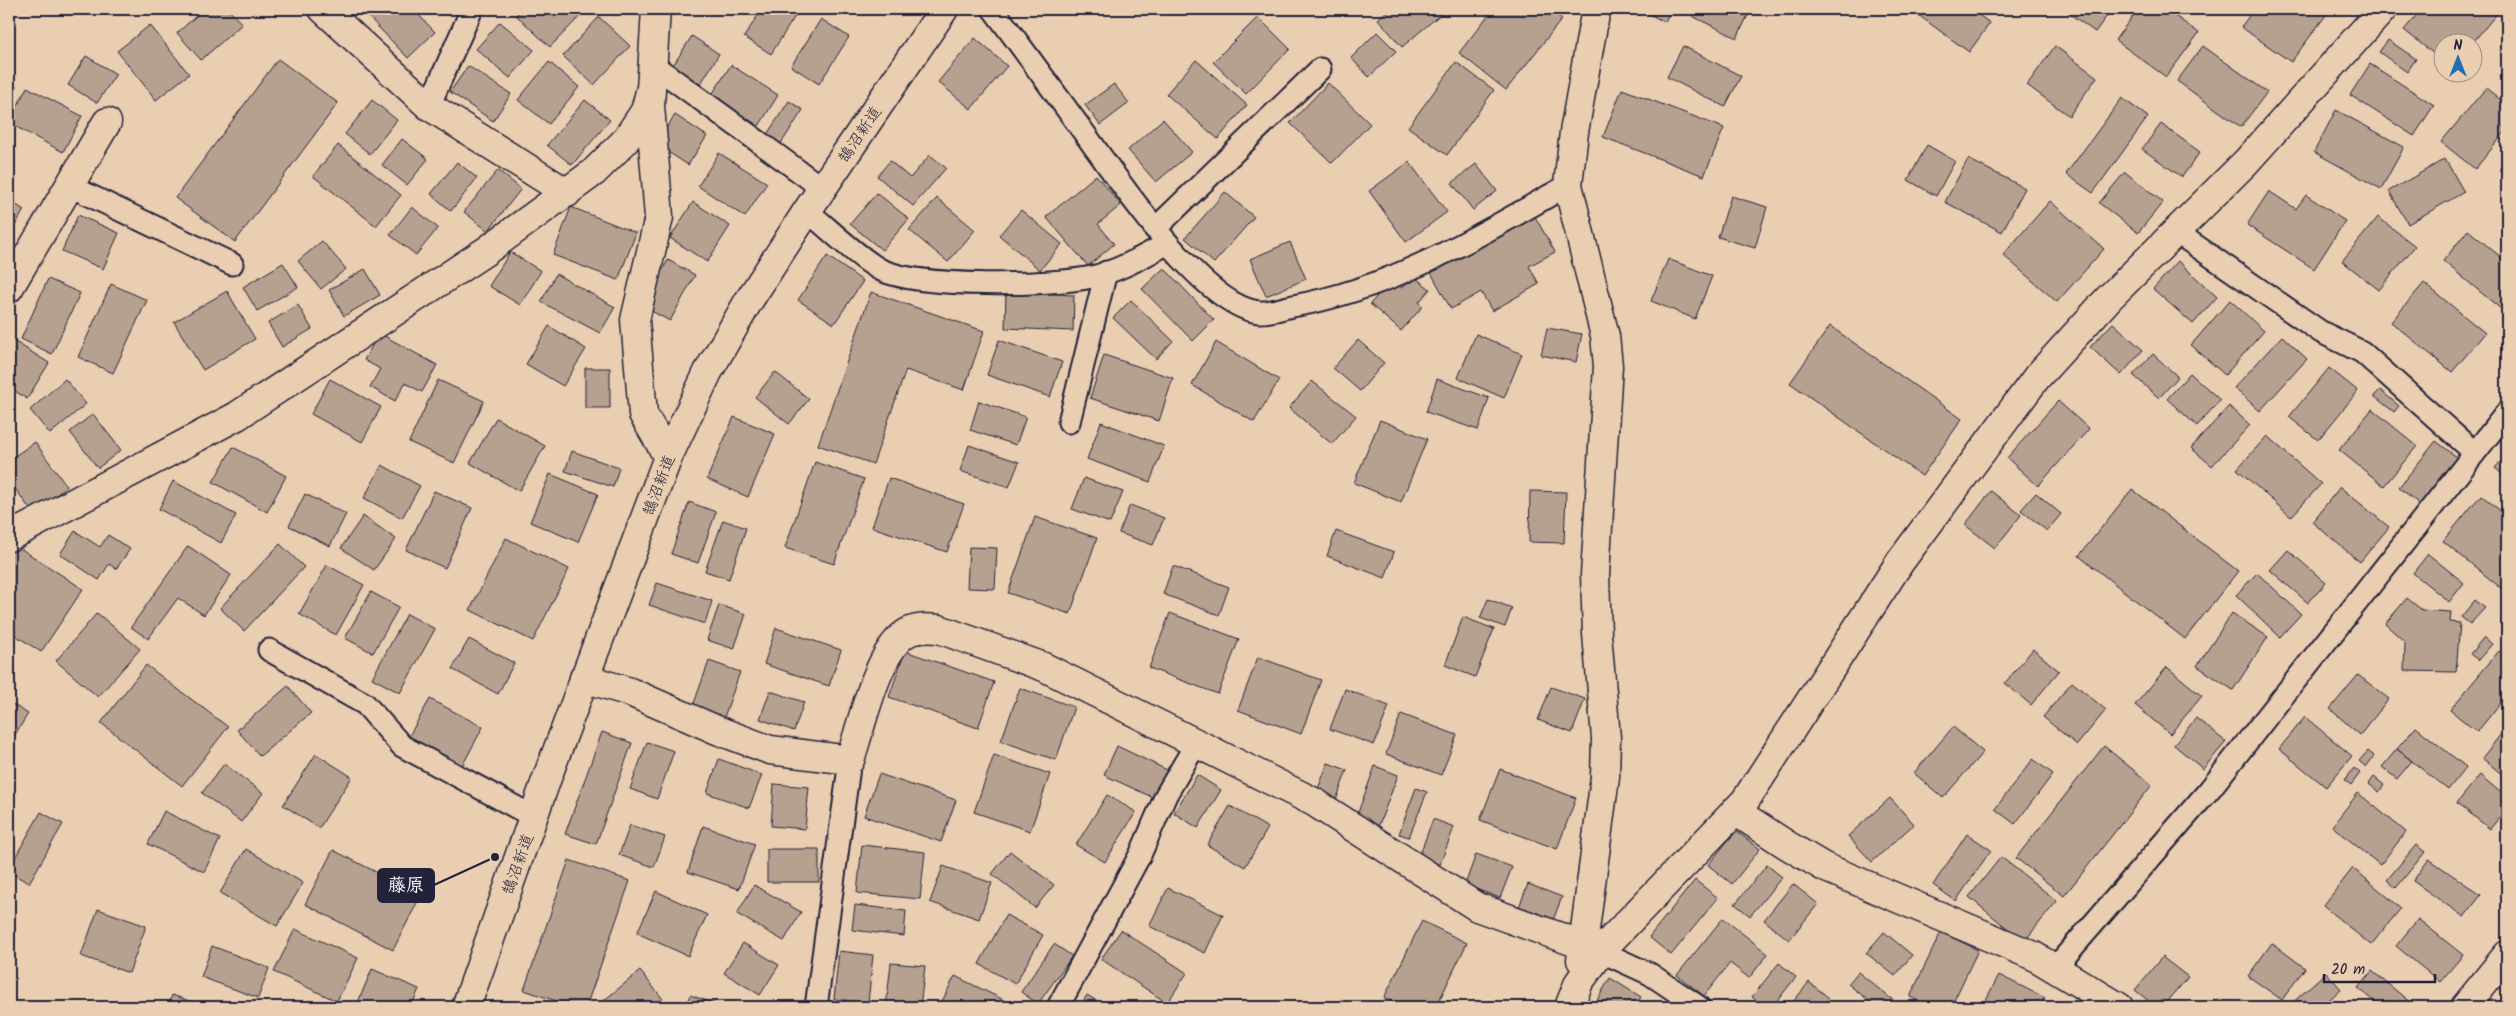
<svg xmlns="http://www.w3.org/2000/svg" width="2516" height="1016" font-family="Kalam,'Klee One',sans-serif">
<rect width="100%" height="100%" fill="#eaceb1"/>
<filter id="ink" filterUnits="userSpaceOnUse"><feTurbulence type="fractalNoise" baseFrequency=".02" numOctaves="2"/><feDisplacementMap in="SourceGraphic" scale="10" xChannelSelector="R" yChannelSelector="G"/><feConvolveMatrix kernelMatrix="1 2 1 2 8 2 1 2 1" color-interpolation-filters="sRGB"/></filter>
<g filter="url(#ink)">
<path fill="#b6a191" stroke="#22223b" d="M204,9H228L242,24L201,60L177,33Z
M361,9H413L435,32L408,58Z
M522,9H587L550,47L516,15Z
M762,9L799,10L771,54L744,37Z
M1389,9H1439L1442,13L1402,47L1378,19Z
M1493,9H1549L1562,19L1506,90L1459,53Z
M1639,9H1671L1665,22Z
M1695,9H1751L1737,38L1692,16Z
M1910,9H1970L1990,23L1969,52Z
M2063,9H2112L2095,32Z
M2138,9H2165L2199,33L2166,77L2115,40Z
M2254,9H2326L2329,11L2291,62L2241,27Z
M2422,9H2501L2473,42H2444V62L2404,30Z
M599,17L630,46L594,85L563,56Z
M1258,17L1290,49L1246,94L1213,62Z
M821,19L849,37L819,84L791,66Z
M500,22L534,50L510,78L476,49Z
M150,25L189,74L156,100L117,51Z
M1377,32L1396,51L1369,77L1351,58Z
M692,36L719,54L700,85L672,67Z
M975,38L1007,66L971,109L938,82Z
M2388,40L2416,59L2407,72L2379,52Z
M1683,46L1741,76L1725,107L1667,77Z
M2055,46L2097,77L2069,116L2027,85Z
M2203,46L2267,92L2241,127L2177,81Z
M86,56L116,74L97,103L68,85Z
M278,59L338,103L235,242L175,198Z
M1196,60L1247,105L1218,139L1166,94Z
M549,62L579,87L549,124L518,100Z
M1456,62L1494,90L1447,155L1408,127Z
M2370,64L2434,105L2414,136L2350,95Z
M731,65L778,95L759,126L711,96Z
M468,66L511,94L493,121L450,92Z
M9,83L17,87L9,103Z
M1328,83L1370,124L1332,163L1290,123Z
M1114,84L1129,103L1100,125L1085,105Z
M27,87L82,116L63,152L9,123Z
M2486,88L2507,105V130L2475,169L2441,142Z
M1622,89L1724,128L1704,176L1603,137Z
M2122,98L2148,117L2093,193L2066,174Z
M372,100L397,120L370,154L345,134Z
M585,100L610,120L572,165L547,145Z
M789,101L803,110L778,148L764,139Z
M2336,110L2404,147L2381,189L2314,152Z
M675,115L707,136L688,165L656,144Z
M1163,119L1192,152L1156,182L1128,150Z
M2161,124L2200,152L2182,177L2142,149Z
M402,139L428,159L407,185L382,165Z
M338,145L401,195L376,226L313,176Z
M1927,145L1955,161L1936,196L1908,180Z
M719,153L767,183L745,217L698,186Z
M930,155L946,168L913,206L877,176L890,161L910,178Z
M1968,159L2025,188L2002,232L1945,202Z
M2445,159L2464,192L2408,224L2389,191Z
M457,162L477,178L451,211L431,194Z
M1409,162L1447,212L1406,242L1369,191Z
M1476,164L1497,191L1473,210L1452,183Z
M498,170L521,189L488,231L464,212Z
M2125,172L2163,202L2138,233L2099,203Z
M1096,175L1121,205L1098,224L1114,244L1088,266L1046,217Z
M2269,191L2296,209L2306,195L2345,221L2314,269L2247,225Z
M1225,192L1254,217L1214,263L1185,238Z
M877,193L909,219L882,250L850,224Z
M1731,196L1767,207L1755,248L1718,237Z
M937,198L975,230L948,262L909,230Z
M9,200L24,210L9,236Z
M2050,201L2104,249L2057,302L2003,255Z
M693,202L730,226L707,262L670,238Z
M412,207L438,228L416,255L390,235Z
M571,207L636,233L618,280L553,255Z
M1021,210L1062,244L1040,270L999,235Z
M78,215L119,233L103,269L62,251Z
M1534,215L1555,252L1529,266L1539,284L1492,311L1481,292L1451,309L1430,271Z
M2378,217L2415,246L2379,290L2342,261Z
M2468,230L2507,262V314L2443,261Z
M322,241L346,269L321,289L298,261Z
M1290,242L1306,279L1266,296L1250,259Z
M510,252L541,271L520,305L489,286Z
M827,256L863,281L834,324L798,300Z
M1668,259L1712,276L1695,319L1651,301Z
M668,260L695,275L670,321L642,306Z
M2178,261L2217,297L2193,324L2153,289Z
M283,263L298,287L257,311L243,287Z
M1164,268L1214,320L1193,341L1142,289Z
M365,269L380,295L344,316L329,290Z
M556,274L615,307L600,333L541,302Z
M1412,275L1430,289L1419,302L1423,306L1401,331L1370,304L1392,279L1402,288Z
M48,279L80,293L52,354L21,339Z
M2424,283L2485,333L2452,372L2391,322Z
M111,284L147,300L113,373L78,357Z
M227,291L255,339L203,370L174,322Z
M871,292L984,331L964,390L906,370L873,464L818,445Z
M1006,292L1074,295L1073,331L1005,328Z
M1131,300L1173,341L1156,359L1113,318Z
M2230,300L2264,331L2225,375L2191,345Z
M298,305L312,329L282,347L268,323Z
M2113,323L2143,350L2121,375L2090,347Z
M549,326L586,349L563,386L526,364Z
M1830,326L1962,419L1922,476L1790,383Z
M1547,328L1582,334L1576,362L1541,355Z
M379,333L437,365L422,392L405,383L395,401L370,387L380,369L364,360Z
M1476,334L1522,354L1504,398L1458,378Z
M2282,336L2307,359L2260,411L2234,388Z
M9,338L49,363L27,399L9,387Z
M999,340L1062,362L1050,397L987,375Z
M1358,340L1384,363L1360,391L1333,368Z
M1216,342L1279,380L1254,422L1192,385Z
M2153,354L2178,377L2159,398L2133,375Z
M1104,355L1173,378L1159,421L1090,398Z
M585,368H610V408H585Z
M2329,368L2358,391L2318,440L2289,417Z
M775,372L809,399L789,424L755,397Z
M2190,373L2220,400L2197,426L2167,399Z
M65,379L86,404L50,434L30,410Z
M330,379L381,407L362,442L311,414Z
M1437,379L1489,398L1478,430L1426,412Z
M438,380L484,401L454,463L409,442Z
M1312,381L1356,416L1332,444L1289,408Z
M2380,390L2399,406L2394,412L2374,396Z
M979,401L1026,417L1016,445L970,430Z
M2058,401L2089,429L2038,486L2007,458Z
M2229,406L2250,425L2212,466L2191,448Z
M2372,409L2417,446L2384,486L2339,450Z
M93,414L121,450L98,468L70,432Z
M734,417L775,434L748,497L707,479Z
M496,418L545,446L519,491L470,463Z
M1380,420L1427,439L1401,502L1354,483Z
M1101,422L1164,446L1150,482L1087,459Z
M2267,436L2321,484L2291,517L2237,469Z
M2436,441L2458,458L2420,505L2399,487Z
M35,442L67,487L32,512L9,480V460Z
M969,445L1019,462L1009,487L960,471Z
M233,447L286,476L267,512L213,482Z
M572,451L619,468L613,487L565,471Z
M2507,454V478L2495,468Z
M815,462L864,479L834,564L785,548Z
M382,465L420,486L402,518L364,498Z
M550,474L598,494L578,542L530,522Z
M889,478L964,504L947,552L872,527Z
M1084,478L1123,492L1110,523L1072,509Z
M173,481L236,515L221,543L159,509Z
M2340,487L2389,527L2360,562L2312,522Z
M2132,489L2238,571L2185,639L2079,556Z
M434,491L472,508L445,568L406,550Z
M1530,491L1566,492L1564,543L1529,542Z
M1991,491L2021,515L1995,548L1965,525Z
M2036,493L2061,514L2047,531L2021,510Z
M305,494L346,514L330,546L289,526Z
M2481,495L2507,516V593L2443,541Z
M689,502L716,512L698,563L671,554Z
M1130,505L1164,518L1153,545L1119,533Z
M363,516L396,539L374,570L341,548Z
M1035,517L1097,538L1070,614L1008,593Z
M723,520L746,528L729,579L705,571Z
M75,531L100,547L108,535L130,549L116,569L109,564L99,580L60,554Z
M1336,531L1394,552L1385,578L1327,556Z
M506,538L569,569L533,641L470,610Z
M9,541L83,589L41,652L9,631Z
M280,544L304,567L244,631L220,608Z
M188,546L231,575L204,615L178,598L148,639L131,627Z
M969,547L997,548L995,589L967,588Z
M2288,550L2326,583L2308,603L2270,570Z
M2428,554L2464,583L2449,602L2413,573Z
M327,565L364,585L336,635L299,614Z
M1173,566L1229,587L1219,615L1163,594Z
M2257,573L2301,614L2280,637L2236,595Z
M657,583L712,601L705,624L649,605Z
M371,592L399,607L373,653L345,638Z
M2407,598L2422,610L2451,612L2450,622L2460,623L2456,672L2404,671L2405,642L2385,624Z
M1488,599L1512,608L1505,627L1480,618Z
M2475,600L2485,608L2470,624L2461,617Z
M719,605L746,614L734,649L707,640Z
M97,613L140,649L98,697L56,661Z
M1170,613L1239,639L1218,694L1149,668Z
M2232,613L2268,637L2233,690L2197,666Z
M407,614L435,629L400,693L372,678Z
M1463,617L1494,629L1475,677L1445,665Z
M776,628L841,650L829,686L764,664Z
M2484,637L2492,644L2478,660L2470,654Z
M469,639L514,663L498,694L452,669Z
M2033,649L2059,671L2031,705L2005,683Z
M905,651L994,682L978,728L889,697Z
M2499,651L2507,657V695L2477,732L2450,710Z
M1258,657L1321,680L1301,734L1238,710Z
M709,661L740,672L723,720L692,709Z
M146,665L228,727L182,786L101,723Z
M2167,667L2202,696L2170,734L2135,705Z
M2358,675L2389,699L2360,735L2330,709Z
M2072,682L2106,710L2077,745L2043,717Z
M288,686L311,713L260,756L237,730Z
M1551,687L1585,699L1572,733L1538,720Z
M1020,688L1074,707L1056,760L1001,741Z
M1345,689L1389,706L1374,745L1330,729Z
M770,691L804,702L794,731L760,719Z
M430,699L483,727L462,766L409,736Z
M9,702L28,714L9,744Z
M1401,714L1457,735L1441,775L1386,754Z
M2305,717L2352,756L2326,787L2279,749Z
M2196,718L2226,742L2203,769L2174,745Z
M1953,727L1983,752L1943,798L1914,773Z
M2416,727L2466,767L2448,790L2397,749Z
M2505,729L2507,772L2504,776L2482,758Z
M602,732L632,743L596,844L565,834Z
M647,742L674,751L657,799L630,789Z
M1117,746L1167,770L1154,798L1104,775Z
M2104,746L2152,785L2064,896L2016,858Z
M2397,749L2412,761L2397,779L2382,767Z
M2368,751L2374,756L2366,767L2359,761Z
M316,754L352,777L319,828L283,805Z
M994,755L1050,774L1030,831L974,812Z
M719,759L762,775L749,808L707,793Z
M2033,759L2053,774L2015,824L1995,809Z
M1328,763L1347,770L1334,806L1314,799Z
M224,764L263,793L241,822L202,793Z
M1375,766L1398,775L1378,827L1356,818Z
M2354,768L2360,773L2351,785L2345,780Z
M1500,769L1576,798L1557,849L1480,820Z
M879,774L956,800L941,842L864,816Z
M1197,775L1221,790L1198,828L1174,813Z
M2480,775L2507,798V808L2490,829L2457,803Z
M2374,777L2384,785L2379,792L2369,784Z
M774,784L809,787L805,829L771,826Z
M1416,788L1427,792L1409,837L1399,834Z
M2358,793L2406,832L2380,865L2332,826Z
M1107,795L1136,812L1105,862L1076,845Z
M1890,798L1914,824L1872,862L1848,836Z
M1230,806L1268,828L1245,867L1207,845Z
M164,811L220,839L204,872L148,844Z
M41,812L63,824L29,883L9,872V868Z
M1433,819L1454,827L1438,870L1417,862Z
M630,825L665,837L654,867L619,855Z
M703,826L755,844L739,889L688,872Z
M1736,831L1760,849L1732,884L1708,865Z
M1967,834L1991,850L1956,901L1933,885Z
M862,845L925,852L920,899L857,893Z
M2416,845L2425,852L2396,888L2387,880Z
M246,849L303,883L277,926L220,893Z
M767,849H819V882H767Z
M333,850L421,895L393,950L305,904Z
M1010,851L1054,885L1035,908L992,874Z
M1476,854L1512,867L1500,898L1465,885Z
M2001,857L2057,901L2024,942L1969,897Z
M2429,859L2481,895L2464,917L2413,881Z
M569,860L630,881L586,1007H574L524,990Z
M1767,865L1782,877L1750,916L1735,904Z
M943,866L992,883L979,919L930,902Z
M2353,868L2401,908L2371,945L2323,906Z
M1695,880L1718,898L1671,955L1649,937Z
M1528,884L1562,897L1553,920L1519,907Z
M1793,884L1818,904L1789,940L1764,920Z
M754,885L801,912L784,941L737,914Z
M1168,888L1223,915L1205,953L1149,926Z
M656,891L707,915L688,956L637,933Z
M855,905L906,911L904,936L852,930Z
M98,909L146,926L129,973L81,956Z
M1006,915L1043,935L1015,984L979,964Z
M1723,918L1768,954L1749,978L1730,963L1704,996L1677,975Z
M2418,919L2463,955L2440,982L2396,946Z
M1422,921L1467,943L1436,1007H1404L1384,998Z
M295,929L358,958L337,1001L274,972Z
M1121,930L1187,973L1167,1003L1101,959Z
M1884,932L1912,955L1895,976L1866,953Z
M1941,932L1978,950L1951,1007H1931L1910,997Z
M743,943L779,965L760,995L724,973Z
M2272,943L2305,968L2282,1000L2248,976Z
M1054,944L1072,956L1038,1004L1021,992Z
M212,946L269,968L258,998L201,977Z
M839,951L873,955L868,1003L834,999Z
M2162,957L2188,977L2163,1007H2156L2135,990Z
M891,963L925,966L920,1007H886Z
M1779,963L1796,977L1772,1007H1764L1752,997Z
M372,969L419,989L411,1007H356Z
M640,971L667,1004L663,1007H596Z
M2372,971L2416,1007H2382L2358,988Z
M1858,972L1895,1002L1891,1007H1877L1848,984Z
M2326,972L2341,989L2321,1007H2288Z
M1999,975L2045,998L2040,1007H1982Z
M955,976L1018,1007H939Z
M1610,978L1641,997L1635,1007H1593Z
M1809,982L1829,998L1821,1007H1789Z
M172,995L207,1007H168Z
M690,995L724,1007H685Z
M1087,995L1107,1007H1080Z
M2217,999L2227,1007H2209Z"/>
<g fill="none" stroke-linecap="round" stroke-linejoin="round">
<defs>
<path id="lane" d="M993,9C1024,50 1054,92 1085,134C1118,179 1203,307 1259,312C1269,313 1282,308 1293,306C1392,289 1482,234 1568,185
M652,64L822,188
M429,106L472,9
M70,186L232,264
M807,211C826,226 861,260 881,270C921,288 1048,286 1092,277C1119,271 1144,256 1168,243
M1155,229L1320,69
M2176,232L2321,332L2362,352L2475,453
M1069,422L1106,272
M269,650L365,704L402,746L534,817
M1602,952L1650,974L1699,1007
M2055,968L2210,789L2507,412
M816,1007L850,760
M1058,1007L1140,855L1166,795L1197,742"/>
<path id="street" d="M323,9L429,106L567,193
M656,9L650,106L659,217L635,320L643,414L668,457
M9,288L107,122
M9,537L237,416L486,251L594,172L625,141L645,111L651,88
M584,678L630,692L717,730L770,750L850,760C861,727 877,653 905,634C915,627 928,628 939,629L1044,667L1314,802L1477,907L1602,952
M1735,811L1787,845L1824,867L2034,956L2119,1007
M1581,960L1605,777L1606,738L1597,634L1595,575L1608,366L1605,336L1568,185L1574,132L1596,9
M1569,1007L1579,982L1608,943L1745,801L1900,562L2037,377L2109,298L2246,162L2383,9
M2465,1007L2507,955"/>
<path id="secondary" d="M466,1007L548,775L668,457L708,372L748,302L807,211L944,9"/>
</defs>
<use href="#lane" stroke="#22223b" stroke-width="25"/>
<use href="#street" stroke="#22223b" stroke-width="31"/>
<use href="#secondary" stroke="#22223b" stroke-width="31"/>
<use href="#lane" stroke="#eaceb1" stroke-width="21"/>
<use href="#street" stroke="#eaceb1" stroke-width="28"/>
<use href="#secondary" stroke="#eaceb1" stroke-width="28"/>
</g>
</g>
<g text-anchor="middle" stroke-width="5" stroke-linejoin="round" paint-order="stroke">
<g font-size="16" fill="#22223b" stroke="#eaceb1">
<text transform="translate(859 134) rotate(-56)" y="6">鵠沼新道</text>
<text transform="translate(658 485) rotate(-69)" y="6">鵠沼新道</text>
<text transform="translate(517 864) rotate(-70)" y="6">鵠沼新道</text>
</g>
</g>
<path fill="none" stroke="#22223b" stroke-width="2" d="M495 857L434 885"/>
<circle fill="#22223b" stroke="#eaceb1" stroke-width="2" cx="495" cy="857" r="5"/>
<rect fill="#22223b" stroke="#22223b" stroke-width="2" x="378" y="869" width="56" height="33" rx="5"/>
<g font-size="18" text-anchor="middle" font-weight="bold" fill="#fff">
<text x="406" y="891">藤原</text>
</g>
<rect width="2516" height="1016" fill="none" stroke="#eaceb1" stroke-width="30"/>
<rect x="15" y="15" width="2486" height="986" fill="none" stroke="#22223b" stroke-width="2" filter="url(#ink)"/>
<g transform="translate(2458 58)"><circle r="24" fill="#eaceb1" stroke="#9a8982"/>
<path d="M0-4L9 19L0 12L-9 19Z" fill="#1f6fb2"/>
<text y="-8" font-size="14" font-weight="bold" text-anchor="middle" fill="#22223b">N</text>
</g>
<path d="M2324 974v8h111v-8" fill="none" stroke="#22223b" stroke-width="2.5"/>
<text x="2331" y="974" font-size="15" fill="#22223b" stroke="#eaceb1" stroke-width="4" paint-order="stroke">20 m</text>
</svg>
